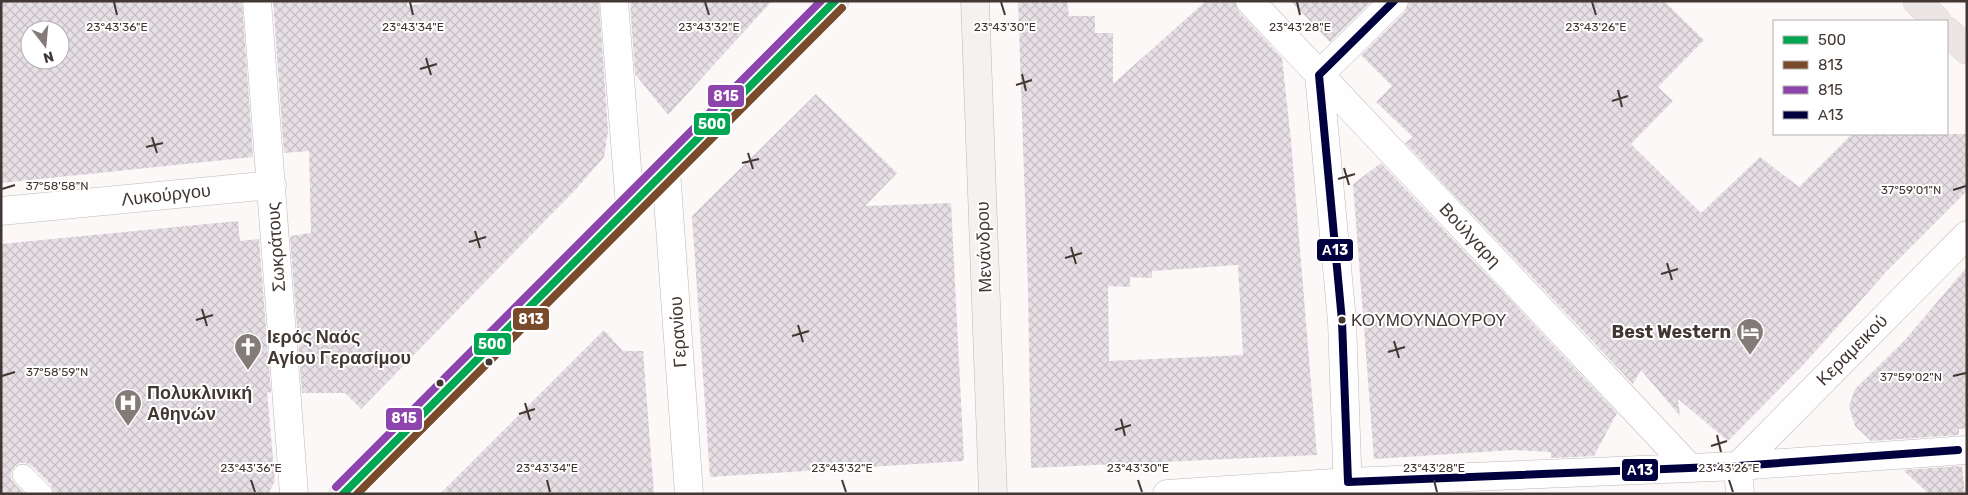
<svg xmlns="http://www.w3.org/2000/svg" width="1968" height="495" font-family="Rubik,sans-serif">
<defs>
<pattern id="building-cross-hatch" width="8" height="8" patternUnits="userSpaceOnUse" patternTransform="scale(1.25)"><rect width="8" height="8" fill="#e6dfe5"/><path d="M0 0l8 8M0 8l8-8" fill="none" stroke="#c6c0c5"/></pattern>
</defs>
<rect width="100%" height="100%" fill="#fbf8f7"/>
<path fill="url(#building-cross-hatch)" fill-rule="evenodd" d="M1,1H242L253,157L1,183ZM30,30H60V60H30Z
M273,1H407V6L443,1H599L608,131L604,157L577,188L361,409L345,393H302L290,236L311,233L309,151L284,153Z
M630,1H772L668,115L635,74Z
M1018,1H1067L1069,16H1095V33H1113V84L1206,1H1235L1239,12L1282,58L1291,141L1317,455L1031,468L1028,288ZM1238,265L1243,355L1109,361L1108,286L1130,287V277L1152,278V271Z
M1291,1H1372L1330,42Z
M1409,1H1664L1704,40L1658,87L1673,101L1631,144L1701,213L1760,157L1799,187L1852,134H1967V191L1886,272L1805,363L1728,441L1678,399L1680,416L1641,370L1633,384L1405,143L1413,137L1376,102L1392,86L1361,55L1405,12Z
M816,94L897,173L865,206L951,203L964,461L710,477L692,216Z
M1381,163L1617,413L1594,456L1551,458V452L1513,450L1374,459L1353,184Z
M238,221L240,241L259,239L271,393L267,392L275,481L268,494H54L51,485L32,466L26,463H19L15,466L11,472V479L14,483L24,494H1V244Z
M1967,267V428L1959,429V435L1871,441L1855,426L1849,406L1855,389L1904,341Z
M604,330L623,351H643L654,494H440Z
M1962,466L1965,494H1929L1903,470Z"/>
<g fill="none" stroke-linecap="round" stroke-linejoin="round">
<defs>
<path id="lane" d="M23,475L42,494"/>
<path id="street" d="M257,1L294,494
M614,1L630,207
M1250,1L1690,468
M666,170L689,494
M1,211L272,185
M1738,466L1967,235
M1738,466L1740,494
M1167,494L1348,482L1738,466L1967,450
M1348,494L1342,321L1319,75L1394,1"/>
<path id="secondary" d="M975,1L993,494"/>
<path id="primary" d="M1917,1L1937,21
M1947,31L1967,50
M343,494L835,1"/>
</defs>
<use href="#lane" stroke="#beb8b6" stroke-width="22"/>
<use href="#street" stroke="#beb8b6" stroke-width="29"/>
<use href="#secondary" stroke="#beb8b6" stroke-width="29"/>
<use href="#primary" stroke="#d8d5d3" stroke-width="29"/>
<use href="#lane" stroke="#fefefe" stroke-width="21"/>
<use href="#street" stroke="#fefefe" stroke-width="28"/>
<use href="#secondary" stroke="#f5f1f1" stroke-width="28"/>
<use href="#primary" stroke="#ece5e5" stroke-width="28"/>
<defs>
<path id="bus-1" d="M343,494L835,1"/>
<path id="bus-2" d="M357,494L842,8"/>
<path id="bus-3" d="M336,487L821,1"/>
<path id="bus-4" d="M1394,1L1319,75L1342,321L1348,482L1738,466L1958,450"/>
</defs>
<use href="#bus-1" stroke="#fff" stroke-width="11"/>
<use href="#bus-2" stroke="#fff" stroke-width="11"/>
<use href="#bus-3" stroke="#fff" stroke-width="11"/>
<use href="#bus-4" stroke="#fff" stroke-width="11"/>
<use href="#bus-1" stroke="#00a651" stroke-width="8"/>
<use href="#bus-2" stroke="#7a4b2a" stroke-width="8"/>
<use href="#bus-3" stroke="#8e44ad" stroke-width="8"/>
<use href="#bus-4" stroke="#00003f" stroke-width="8"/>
</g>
<path fill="none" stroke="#423732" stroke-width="2" d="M114,2L117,15M410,2L413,15M705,2L709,15M1001,2L1005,15M1297,2L1300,15M1592,2L1596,15M426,58L431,75M420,69L437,64M1022,74L1026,91M1016,85L1032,80M1618,90L1622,107M1612,101L1628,96M152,137L157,153M146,147L163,143M748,153L753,169M742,163L759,159M1344,168L1349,185M1338,179L1355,174M2,189L15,185M1953,190L1966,186M475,231L480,248M469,242L486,237M1071,247L1076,264M1065,258L1082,253M1667,263L1672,280M1661,274L1678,269M202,309L207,326M196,320L213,315M798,325L803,342M792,336L809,331M1394,341L1399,358M1388,352L1405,347M2,376L15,372M1953,376L1966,373M525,403L530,420M519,414L535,409M1121,419L1125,436M1115,430L1131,425M1717,435L1721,452M1711,446L1727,441M251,480L255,492M547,480L550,492M842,480L846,492M1138,480L1142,492M1434,480L1437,492M1729,480L1733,492"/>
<defs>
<symbol id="hotel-pin" viewBox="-11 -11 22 30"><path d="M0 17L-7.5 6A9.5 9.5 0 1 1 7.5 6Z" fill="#837b77" stroke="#fff"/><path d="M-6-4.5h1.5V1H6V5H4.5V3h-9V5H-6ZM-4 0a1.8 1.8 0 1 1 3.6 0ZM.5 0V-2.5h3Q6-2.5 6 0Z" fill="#fff"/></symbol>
<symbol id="church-pin" viewBox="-11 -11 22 30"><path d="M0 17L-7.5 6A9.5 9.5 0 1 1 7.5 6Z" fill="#837b77" stroke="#fff"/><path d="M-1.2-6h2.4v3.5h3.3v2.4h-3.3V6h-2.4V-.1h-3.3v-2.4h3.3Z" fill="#fff"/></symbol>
<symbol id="hospital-pin" viewBox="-11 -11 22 30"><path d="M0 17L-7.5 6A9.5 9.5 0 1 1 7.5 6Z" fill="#837b77" stroke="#fff"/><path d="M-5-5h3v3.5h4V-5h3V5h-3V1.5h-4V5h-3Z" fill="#fff"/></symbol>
</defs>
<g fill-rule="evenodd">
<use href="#hotel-pin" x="1734" y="316" width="32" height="43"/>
<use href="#church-pin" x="232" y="331" width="32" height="43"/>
<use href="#hospital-pin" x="112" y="387" width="32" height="43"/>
</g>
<g fill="#423732" stroke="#fff" stroke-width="2">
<circle cx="1342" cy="320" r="4.5"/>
<circle cx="489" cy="362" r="4.5"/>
<circle cx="440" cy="383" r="4.5"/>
</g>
<g text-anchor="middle" stroke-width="4" stroke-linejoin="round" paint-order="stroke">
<g font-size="17" fill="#423732" stroke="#fff" text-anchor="start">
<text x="1351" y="326">ΚΟΥΜΟΥΝΔΟΥΡΟΥ</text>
</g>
<g font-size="18" fill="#423732" stroke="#fff">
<text transform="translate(166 195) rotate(-6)" y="6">Λυκούργου</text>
<text transform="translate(1470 235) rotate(47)" y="6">Βούλγαρη</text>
<text transform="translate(276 247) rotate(-94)" y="6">Σωκράτους</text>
<text transform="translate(984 247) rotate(-92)" y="6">Μενάνδρου</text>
<text transform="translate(678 332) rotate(-94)" y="6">Γερανίου</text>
<text transform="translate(1852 350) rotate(-45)" y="6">Κεραμεικού</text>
</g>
<g font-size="18" font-weight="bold" fill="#423732" stroke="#fff" text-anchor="start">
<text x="1731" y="338" text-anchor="end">Best Western</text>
<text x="267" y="343">Ιερός Ναός<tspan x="267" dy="21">Αγίου Γερασίμου</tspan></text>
<text x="147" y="399">Πολυκλινική<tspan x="147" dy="21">Αθηνών</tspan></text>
</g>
</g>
<g font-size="12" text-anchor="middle" fill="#423732" stroke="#fff" stroke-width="4" stroke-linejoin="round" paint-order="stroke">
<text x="117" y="31">23°43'36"E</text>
<text x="413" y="31">23°43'34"E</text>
<text x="709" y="31">23°43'32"E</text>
<text x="1005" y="31">23°43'30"E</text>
<text x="1300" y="31">23°43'28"E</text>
<text x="1596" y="31">23°43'26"E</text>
<text x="57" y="190">37°58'58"N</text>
<text x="1911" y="194">37°59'01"N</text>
<text x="57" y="376">37°58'59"N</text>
<text x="1911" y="381">37°59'02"N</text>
<text x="251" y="472">23°43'36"E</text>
<text x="547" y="472">23°43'34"E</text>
<text x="842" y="472">23°43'32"E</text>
<text x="1138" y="472">23°43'30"E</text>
<text x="1434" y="472">23°43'28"E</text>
<text x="1729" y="472">23°43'26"E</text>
</g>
<g stroke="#fff" stroke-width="2">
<rect x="707" y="84" width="38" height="24" rx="5" fill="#8e44ad"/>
<rect x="693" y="112" width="38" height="24" rx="5" fill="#00a651"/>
<rect x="1316" y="238" width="38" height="24" rx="5" fill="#00003f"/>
<rect x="512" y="307" width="38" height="24" rx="5" fill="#7a4b2a"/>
<rect x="473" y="332" width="39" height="24" rx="5" fill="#00a651"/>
<rect x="385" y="407" width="38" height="24" rx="5" fill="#8e44ad"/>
<rect x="1621" y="458" width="38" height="24" rx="5" fill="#00003f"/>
</g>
<g font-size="14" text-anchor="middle" font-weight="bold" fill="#fff">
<text x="726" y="101">815</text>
<text x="712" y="129">500</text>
<text x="1335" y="255">Α13</text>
<text x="531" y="324">813</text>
<text x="492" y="349">500</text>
<text x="404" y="423">815</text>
<text x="1640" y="475">Α13</text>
</g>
<rect width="1968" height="495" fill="none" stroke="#423732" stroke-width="5"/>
<rect x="1773" y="20" width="175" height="115" fill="#ffffff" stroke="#b3afad"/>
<rect x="1783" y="36" width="25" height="8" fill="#00a651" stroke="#b3afad"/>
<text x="1818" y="45" font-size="15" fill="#423732">500</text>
<rect x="1783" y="61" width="25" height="8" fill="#7a4b2a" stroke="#b3afad"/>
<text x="1818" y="70" font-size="15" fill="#423732">813</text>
<rect x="1783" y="86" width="25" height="8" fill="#8e44ad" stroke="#b3afad"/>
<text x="1818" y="95" font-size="15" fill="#423732">815</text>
<rect x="1783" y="111" width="25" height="8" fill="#00003f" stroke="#b3afad"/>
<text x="1818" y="120" font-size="15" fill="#423732">Α13</text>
<g transform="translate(45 45) rotate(164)"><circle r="24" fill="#ffffff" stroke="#b3afad"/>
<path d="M0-4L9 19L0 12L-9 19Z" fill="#837b77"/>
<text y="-8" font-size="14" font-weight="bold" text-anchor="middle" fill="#423732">N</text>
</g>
</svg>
